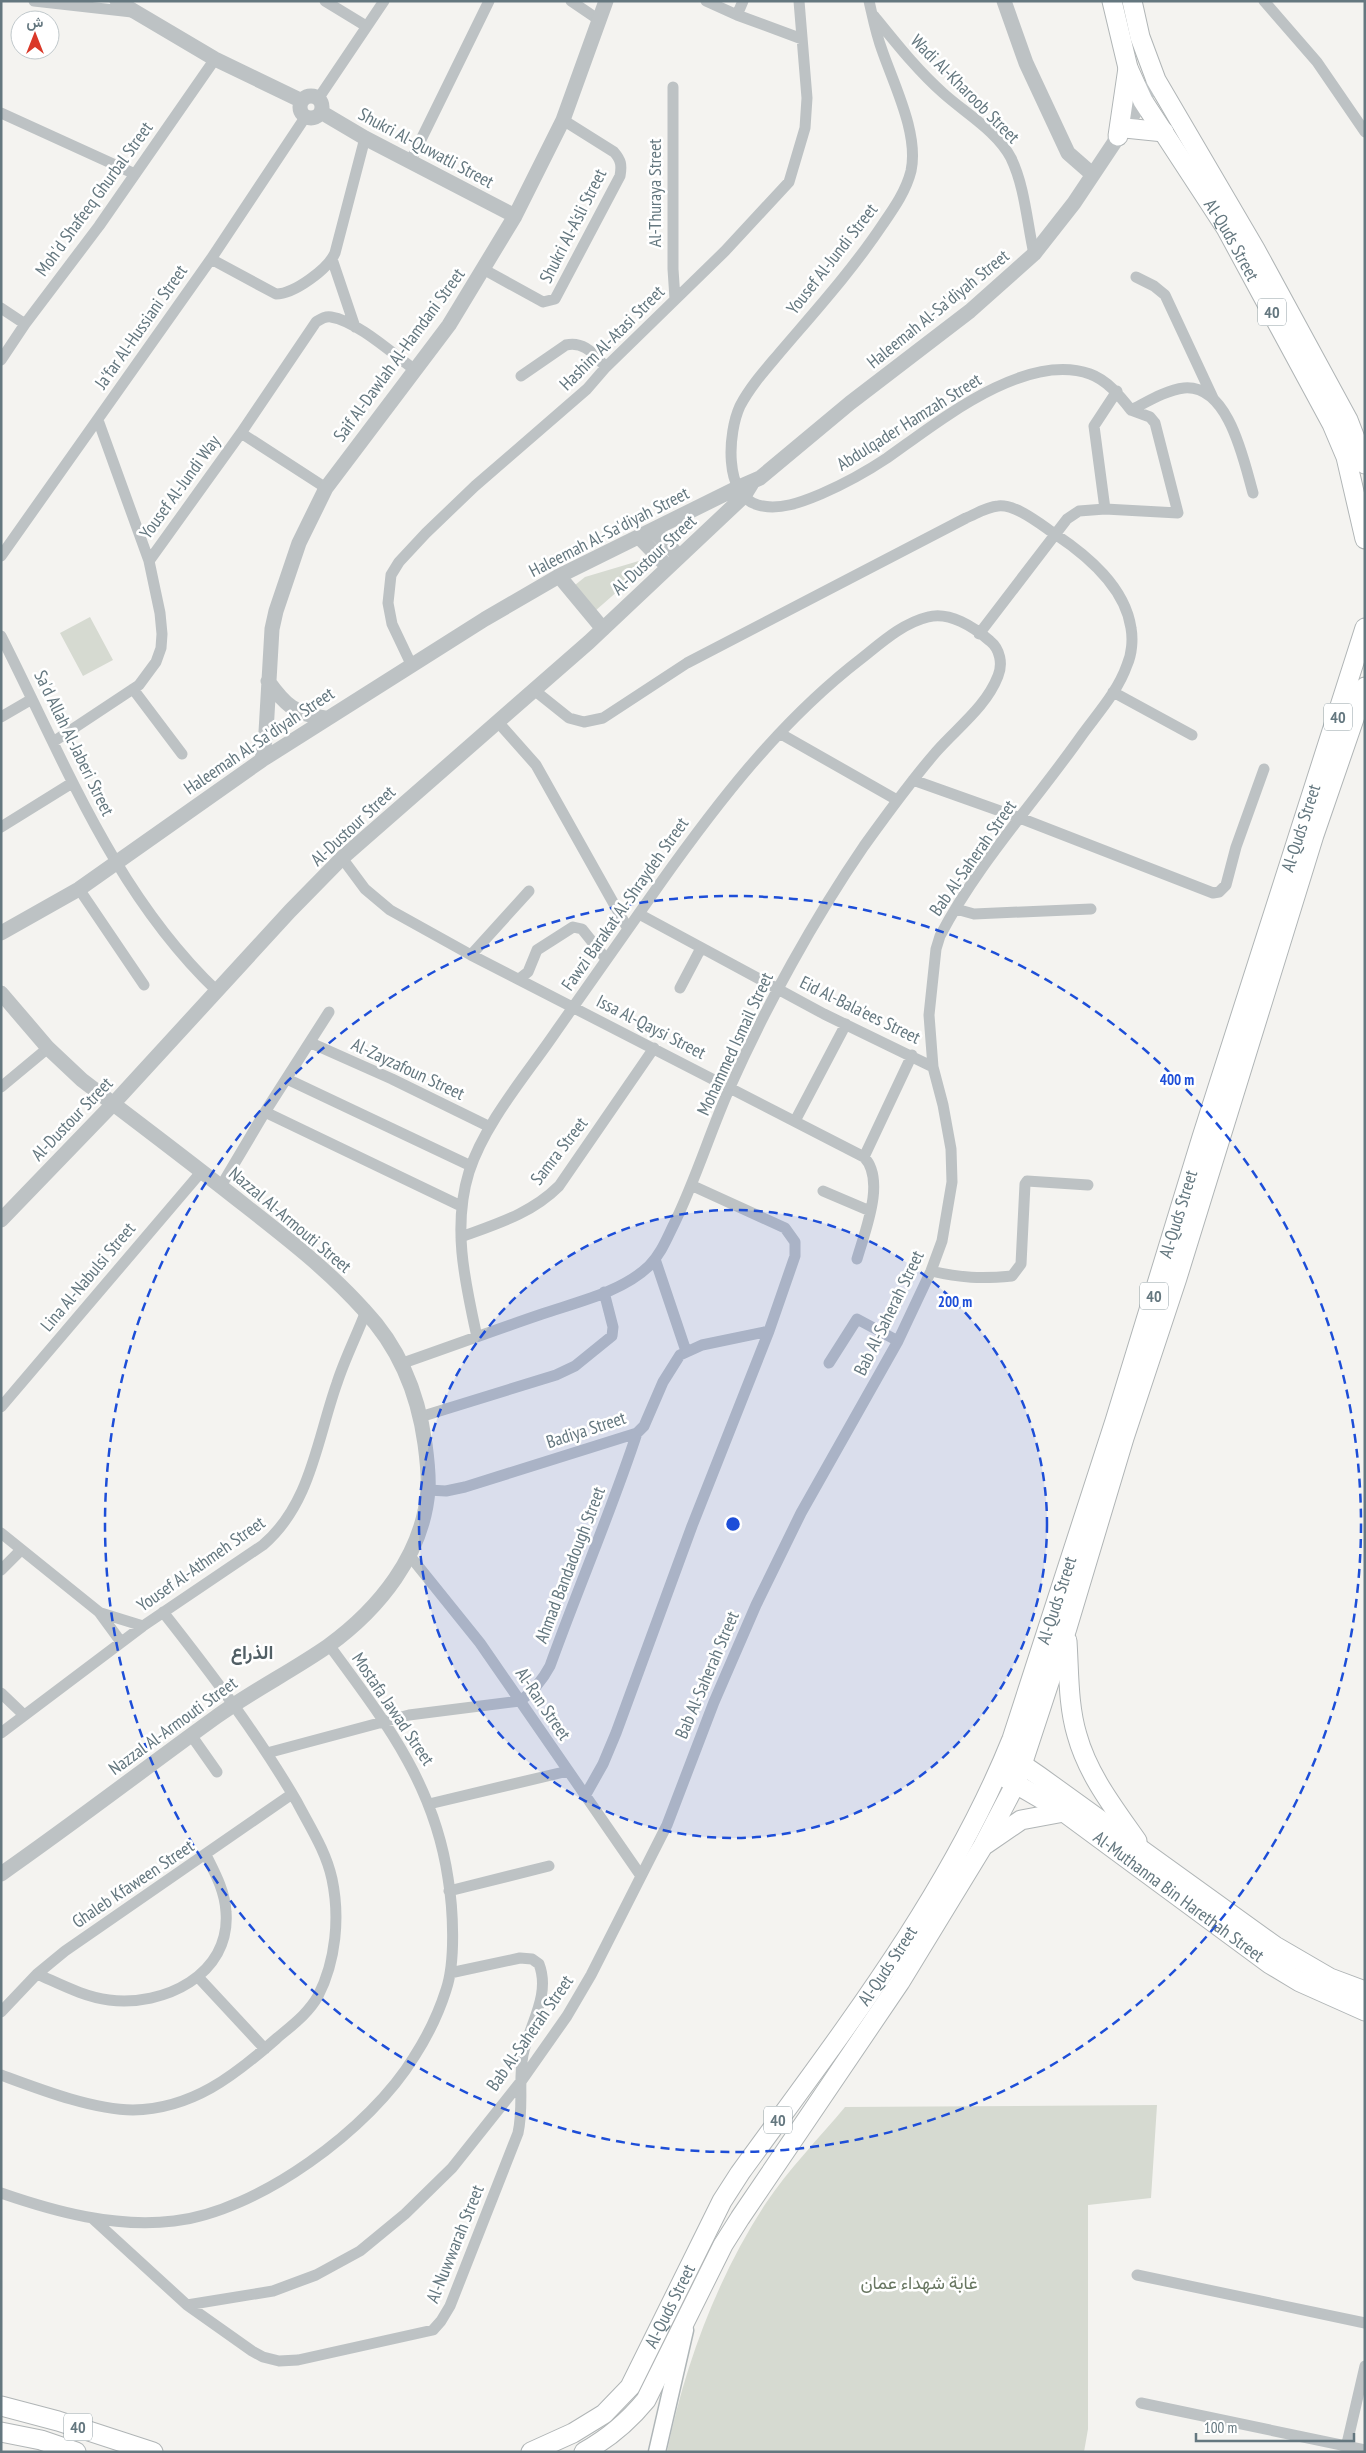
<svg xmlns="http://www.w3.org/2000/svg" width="1366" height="2453" font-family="'PT Sans Narrow',Vazirmatn,sans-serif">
<rect width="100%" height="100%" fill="#f4f3f0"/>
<path fill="#d6dad1" d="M642,560L644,564L643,569L595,611L575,585L585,577Z
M90,617L113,660L83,676L60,633Z
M1157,2105L1151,2198L1088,2205V2429L1084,2452H667C685,2364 717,2278 766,2203C788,2170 820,2137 845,2107Z"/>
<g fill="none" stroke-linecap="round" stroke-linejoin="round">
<defs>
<path id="secondary" d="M657,2452L685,2330"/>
<g id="trunk">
<path id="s1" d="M1112,1L1128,68L1143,101L1226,228L1332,424L1346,457L1365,539"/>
<path d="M1132,1L1140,37L1156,80L1255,249L1348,420L1365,464"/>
<path d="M1125,128L1164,132"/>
<path d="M1118,136L1128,68"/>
<path d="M1067,1641C1069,1672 1068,1705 1077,1735C1088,1775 1114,1808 1137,1841"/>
<path d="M1012,1762L1023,1765L1039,1776L1275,1946L1330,1978L1365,1991"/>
<path id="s2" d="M1004,1777L1064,1812L1270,1964L1300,1982L1365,2011"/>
<path d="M986,1844L1021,1820L1064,1812"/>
<path d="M1,2406L58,2421L153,2452"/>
<path d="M1,2432L41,2440L76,2452"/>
<path id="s3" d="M531,2452L573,2433L604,2414L630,2387L722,2201L740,2173C840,2035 948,1898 1012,1739L1115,1421L1202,1137L1365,628"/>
<path d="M584,2452C609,2438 628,2422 646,2400L723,2245L740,2218L900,1982L983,1846L1016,1783L1067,1628L1124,1438L1177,1278L1314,835L1365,687"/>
</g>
</defs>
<use href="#secondary" stroke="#afb6b8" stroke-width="19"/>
<use href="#trunk" stroke="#b0b5b6" stroke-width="21"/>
<path stroke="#bdc2c4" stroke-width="11" d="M34,1L132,12
M325,1L366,26
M571,1L599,20
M706,1L737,15L802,39
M869,1C873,18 876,34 882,50C894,85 919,134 911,171C906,191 894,208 883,224C853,269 817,309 782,350C767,368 751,385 740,406C728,432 723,495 758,505C779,511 802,502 821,494C844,484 866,472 887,458C937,423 1024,351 1090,374C1107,380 1120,396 1131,410C1147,402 1166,390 1184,388C1229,384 1244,462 1253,493
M1264,1L1317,62L1365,132
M737,15L743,1
M874,16C896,43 917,70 943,93C965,113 997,131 1011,158C1025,187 1027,223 1034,254
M673,87V269L675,299
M318,99L384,1
M1,113L135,174
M410,162L489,1
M211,259L276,294C294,294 328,269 335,253L365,138
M332,259L355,327
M483,269L543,302L555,299L620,176C622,165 621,160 614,152L563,120
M1136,277L1154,286L1165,295L1213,398
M1,308L25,324
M1,360L25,324L99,226L215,59
M521,376L566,345C585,341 594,355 606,367
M241,433L326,488
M1105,509L1178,513L1155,423L1150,417L1131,410
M1,556L211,259L306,116
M149,561L241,433L316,322C321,319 325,316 331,317C357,321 393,354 415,370
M979,634L1067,519L1079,511L1105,509L1094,426L1117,391
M1,636C64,760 114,893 217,991
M411,664L392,624L388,603L391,575L399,562L426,533L475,486L587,389L606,367L725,251L789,182L805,128L807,98L799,1
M133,689L182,754
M1113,692L1192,735
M1,717L32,699
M497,721L536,765L628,929
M781,734L897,800
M53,742L139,685L156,662L161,648L162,634L160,613L149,561L98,420
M913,780L1020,818L1213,893L1219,892L1226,885L1236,847L1264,769
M1,827L72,783
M342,858L365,889L390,910L471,955L864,1157C886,1180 865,1231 857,1259
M79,889L144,985
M956,909L974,914L1091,909
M639,914L824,1014L933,1067
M471,955L529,891
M519,979L528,972L537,950L573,927L582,929L606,959
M680,988L701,948
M311,1043L392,1079L490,1127
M287,1079L471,1166
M1,1087L48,1048
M265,1112L461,1206
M795,1121L846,1024
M864,1157L912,1055
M221,1186L265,1112L329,1012
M823,1191L870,1211
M461,1237C496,1224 531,1214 559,1186L654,1048
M655,1259L686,1351
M931,1271C961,1278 981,1279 1012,1276L1021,1264L1025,1184L1027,1181L1088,1185
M403,1363C449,1347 495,1330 542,1314C577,1302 622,1292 649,1266C661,1254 667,1238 674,1224C696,1179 710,1132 730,1087C766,1006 814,919 864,846C887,814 910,782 936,752C957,728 986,707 998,676C1003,664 1000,649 990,641C974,627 949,611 928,617C903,623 882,642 862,658C780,721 718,802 659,885C625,933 591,981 557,1030C528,1073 485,1122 469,1172C452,1227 465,1282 477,1337
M829,1363L857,1319L898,1341
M1,1407L202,1171
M420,1417L556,1375L575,1366L612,1336L613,1327L604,1292
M428,1490L446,1491L465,1487L637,1433L644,1426L663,1382L680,1355L702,1345L769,1331
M1,1533L99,1612L121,1642
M410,1556L480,1643L641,1876
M1,1570L21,1550
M101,1613L143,1626
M1,1693L24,1715
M1,1733L143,1626L263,1545C311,1504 317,1439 337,1383C345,1358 357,1335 366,1311
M191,1735L217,1772
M267,1753L409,1715L520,1701C534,1691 542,1681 550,1666C578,1588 611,1512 637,1433
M585,1796L603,1764L616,1733L692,1526L769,1331L795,1256V1242L785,1228L693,1186
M429,1804L568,1771
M449,1891L549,1866
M37,1974C60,1984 84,1997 109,2000C163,2007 231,1975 226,1912C225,1891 215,1873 206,1855
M199,1978L265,2049
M1,2012L37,1974L65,1951L292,1794
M1,2075C39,2089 93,2110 133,2110C192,2109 234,2076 276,2039C291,2026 308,2014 318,1996C336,1961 340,1917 332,1879C326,1851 310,1827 297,1802C258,1735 211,1673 163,1612
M1,2193C56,2212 115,2228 174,2221C258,2212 371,2128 414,2057C427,2037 439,2012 446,1990C456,1961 453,1908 448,1878C434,1783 384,1720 329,1645
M92,2218L187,2305L252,2351L263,2357L279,2361L298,2360L433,2330L441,2321L450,2306L518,2133C524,2106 518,2081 523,2055C529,2025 551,1995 539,1964L532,1959L520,1958L450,1973
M1137,2275L1365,2323
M187,2305L273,2291L316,2275L360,2251L405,2214L452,2168L522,2080L567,2016L591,1975L667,1825L714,1702L756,1605L801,1513L898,1341L931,1271L942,1241L952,1182L951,1149L943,1105L933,1067L929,1015L936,949L940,936C978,863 1035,802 1082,735C1098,713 1118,691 1127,665C1132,654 1133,639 1131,628C1125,587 1088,556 1055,534C1040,524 1016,504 998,506C986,507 976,514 966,518L687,663L603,718L584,722L569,718L534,690
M1141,2403L1365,2450
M1345,2452L1365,2366"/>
<path stroke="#bdc2c4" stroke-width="15" d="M117,1L215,59L302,101
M1004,1L1026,63L1068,153L1092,174
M300 107a11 11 0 1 1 22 0a11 11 0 1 1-22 0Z
M321,112L365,138L515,216
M654,531L679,556
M640,538L668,567
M559,576L603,629
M268,681C285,705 295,714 325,718
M262,760L266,732L272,629L276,611L299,543L326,488L449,325L515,216L563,120L606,1
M1,933L79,889L262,760L485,619L559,576L737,488L760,478L850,403L970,311L1034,254L1074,203L1156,80
M1,993L48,1048L82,1080C137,1122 193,1164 247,1207C288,1239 329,1271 364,1310C400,1348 418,1393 425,1444C427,1459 429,1475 428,1490C423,1555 379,1609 328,1646C292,1671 252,1691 216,1717C144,1769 74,1823 1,1874
M1,1220L113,1104L290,911L342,858L589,642L744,496L752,483"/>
<use href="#secondary" stroke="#fff" stroke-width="16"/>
<use href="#trunk" stroke="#fff" stroke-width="19"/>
</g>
<circle cx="733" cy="1524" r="314" fill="#1d4ed8" fill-opacity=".12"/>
<g fill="none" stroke="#1d4ed8" stroke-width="2.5" stroke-dasharray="9 6">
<circle cx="733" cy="1524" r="314"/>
<circle cx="733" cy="1524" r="628"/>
</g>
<g text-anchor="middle" stroke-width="5" stroke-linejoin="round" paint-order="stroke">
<g fill="#fff" stroke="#92a0a5" stroke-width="1">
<rect x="1258" y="298.5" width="28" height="27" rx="4"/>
<rect x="1324" y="703.5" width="28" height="27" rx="4"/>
<rect x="1140" y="1282.5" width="28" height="27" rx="4"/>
<rect x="764" y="2106.5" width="28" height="27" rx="4"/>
<rect x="64" y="2413.5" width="28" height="27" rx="4"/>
</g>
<g font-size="16" font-weight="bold" fill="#64777f">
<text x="1272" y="318">40</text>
<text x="1338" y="723">40</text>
<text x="1154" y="1302">40</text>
<text x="778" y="2126">40</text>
<text x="78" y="2433">40</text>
</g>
<g font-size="18" fill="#64777f" stroke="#fff">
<text transform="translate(965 89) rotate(45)" y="6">Wadi Al-Kharoob Street</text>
<text transform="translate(426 148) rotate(28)" y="6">Shukri Al-Quwatli Street</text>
<text transform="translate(655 193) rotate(-90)" y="6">Al-Thuraya Street</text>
<text transform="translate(94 199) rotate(-54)" y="6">Moh'd Shafeeq Ghurbal Street</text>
<text transform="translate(573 226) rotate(-63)" y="6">Shukri Al-A'sli Street</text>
<text dy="6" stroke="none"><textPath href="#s1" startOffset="270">Al-Quds Street</textPath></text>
<text transform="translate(832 259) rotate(-52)" y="6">Yousef Al-Jundi Street</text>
<text transform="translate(938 309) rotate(-39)" y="6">Haleemah Al-Sa'diyah Street</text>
<text transform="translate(141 327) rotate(-55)" y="6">Ja'far Al-Hussiani Street</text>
<text transform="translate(612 338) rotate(-45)" y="6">Hashim Al-Atasi Street</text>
<text transform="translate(399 355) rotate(-54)" y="6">Saif Al-Dawlah Al-Hamdani Street</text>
<text transform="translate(909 422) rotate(-32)" y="6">Abdulqader Hamzah Street</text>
<text transform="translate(180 487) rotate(-54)" y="6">Yousef Al-Jundi Way</text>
<text transform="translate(609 532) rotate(-27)" y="6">Haleemah Al-Sa'diyah Street</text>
<text transform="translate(654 555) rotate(-43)" y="6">Al-Dustour Street</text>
<text transform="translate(259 741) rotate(-34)" y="6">Haleemah Al-Sa'diyah Street</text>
<text transform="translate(74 743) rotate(64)" y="6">Sa'd Allah Al-Jaberi Street</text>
<text transform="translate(353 826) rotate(-43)" y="6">Al-Dustour Street</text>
<text dy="6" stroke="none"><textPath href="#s3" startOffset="1830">Al-Quds Street</textPath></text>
<text transform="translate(973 858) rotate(-55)" y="6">Bab Al-Saherah Street</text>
<text transform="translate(625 904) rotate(-55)" y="6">Fawzi Barakat Al-Shraydeh Street</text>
<text transform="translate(860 1010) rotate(26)" y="6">Eid Al-Bala'ees Street</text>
<text transform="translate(651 1027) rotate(27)" y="6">Issa Al-Qaysi Street</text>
<text transform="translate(735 1044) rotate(-65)" y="6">Mohammed Ismail Street</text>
<text transform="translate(408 1069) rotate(25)" y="6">Al-Zayzafoun Street</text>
<text transform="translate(72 1119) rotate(-46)" y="6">Al-Dustour Street</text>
<text transform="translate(559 1151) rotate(-52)" y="6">Samra Street</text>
<text dy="6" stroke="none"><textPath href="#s3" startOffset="1425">Al-Quds Street</textPath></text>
<text transform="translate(290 1220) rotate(40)" y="6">Nazzal Al-Armouti Street</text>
<text transform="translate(88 1277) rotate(-50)" y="6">Lina Al-Nabulsi Street</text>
<text transform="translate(889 1313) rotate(-64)" y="6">Bab Al-Saherah Street</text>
<text transform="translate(586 1430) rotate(-18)" y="6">Badiya Street</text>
<text transform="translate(201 1564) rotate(-35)" y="6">Yousef Al-Athmeh Street</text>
<text transform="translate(570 1565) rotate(-69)" y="6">Ahmad Bandadough Street</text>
<text dy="6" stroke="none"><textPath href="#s3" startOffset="1020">Al-Quds Street</textPath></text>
<text transform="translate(707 1675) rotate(-67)" y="6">Bab Al-Saherah Street</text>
<text transform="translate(543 1704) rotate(56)" y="6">Al-Ran Street</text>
<text transform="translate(393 1709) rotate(56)" y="6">Mostafa Jawad Street</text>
<text transform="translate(173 1726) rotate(-36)" y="6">Nazzal Al-Armouti Street</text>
<text transform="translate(133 1884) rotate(-34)" y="6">Ghaleb Kfaween Street</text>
<text dy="6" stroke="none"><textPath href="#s2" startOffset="212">Al-Muthanna Bin Harethah Street</textPath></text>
<text dy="6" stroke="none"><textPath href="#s3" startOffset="615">Al-Quds Street</textPath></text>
<text transform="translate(530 2033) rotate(-55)" y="6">Bab Al-Saherah Street</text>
<text transform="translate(455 2244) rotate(-68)" y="6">Al-Nuwwarah Street</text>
<text dy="6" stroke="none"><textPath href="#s3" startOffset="210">Al-Quds Street</textPath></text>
</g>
<g font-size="18" fill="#697762" stroke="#fff">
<text x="919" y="2289">غابة شهداء عمان</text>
</g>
<g font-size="19" font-weight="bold" fill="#515f65" stroke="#fff">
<text x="252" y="1659">الذراع</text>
</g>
</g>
<circle cx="733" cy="1524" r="8" fill="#1d4ed8" stroke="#fff" stroke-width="2.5"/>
<g font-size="15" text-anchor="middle" font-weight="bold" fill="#1d4ed8" stroke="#fff" stroke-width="5" stroke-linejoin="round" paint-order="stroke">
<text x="1177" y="1085">400 m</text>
<text x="955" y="1307">200 m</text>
</g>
<rect width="1366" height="2453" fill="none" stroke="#64777f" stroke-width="5"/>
<g transform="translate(35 35)"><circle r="24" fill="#ffffff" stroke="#c1c9cc"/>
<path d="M0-4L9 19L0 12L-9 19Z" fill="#da3929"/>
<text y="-8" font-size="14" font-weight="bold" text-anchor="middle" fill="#64777f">ش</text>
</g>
<path d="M1196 2433v8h158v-8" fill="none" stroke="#64777f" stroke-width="2.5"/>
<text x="1204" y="2433" font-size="15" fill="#64777f" stroke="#ffffff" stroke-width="4" paint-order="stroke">100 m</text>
</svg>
